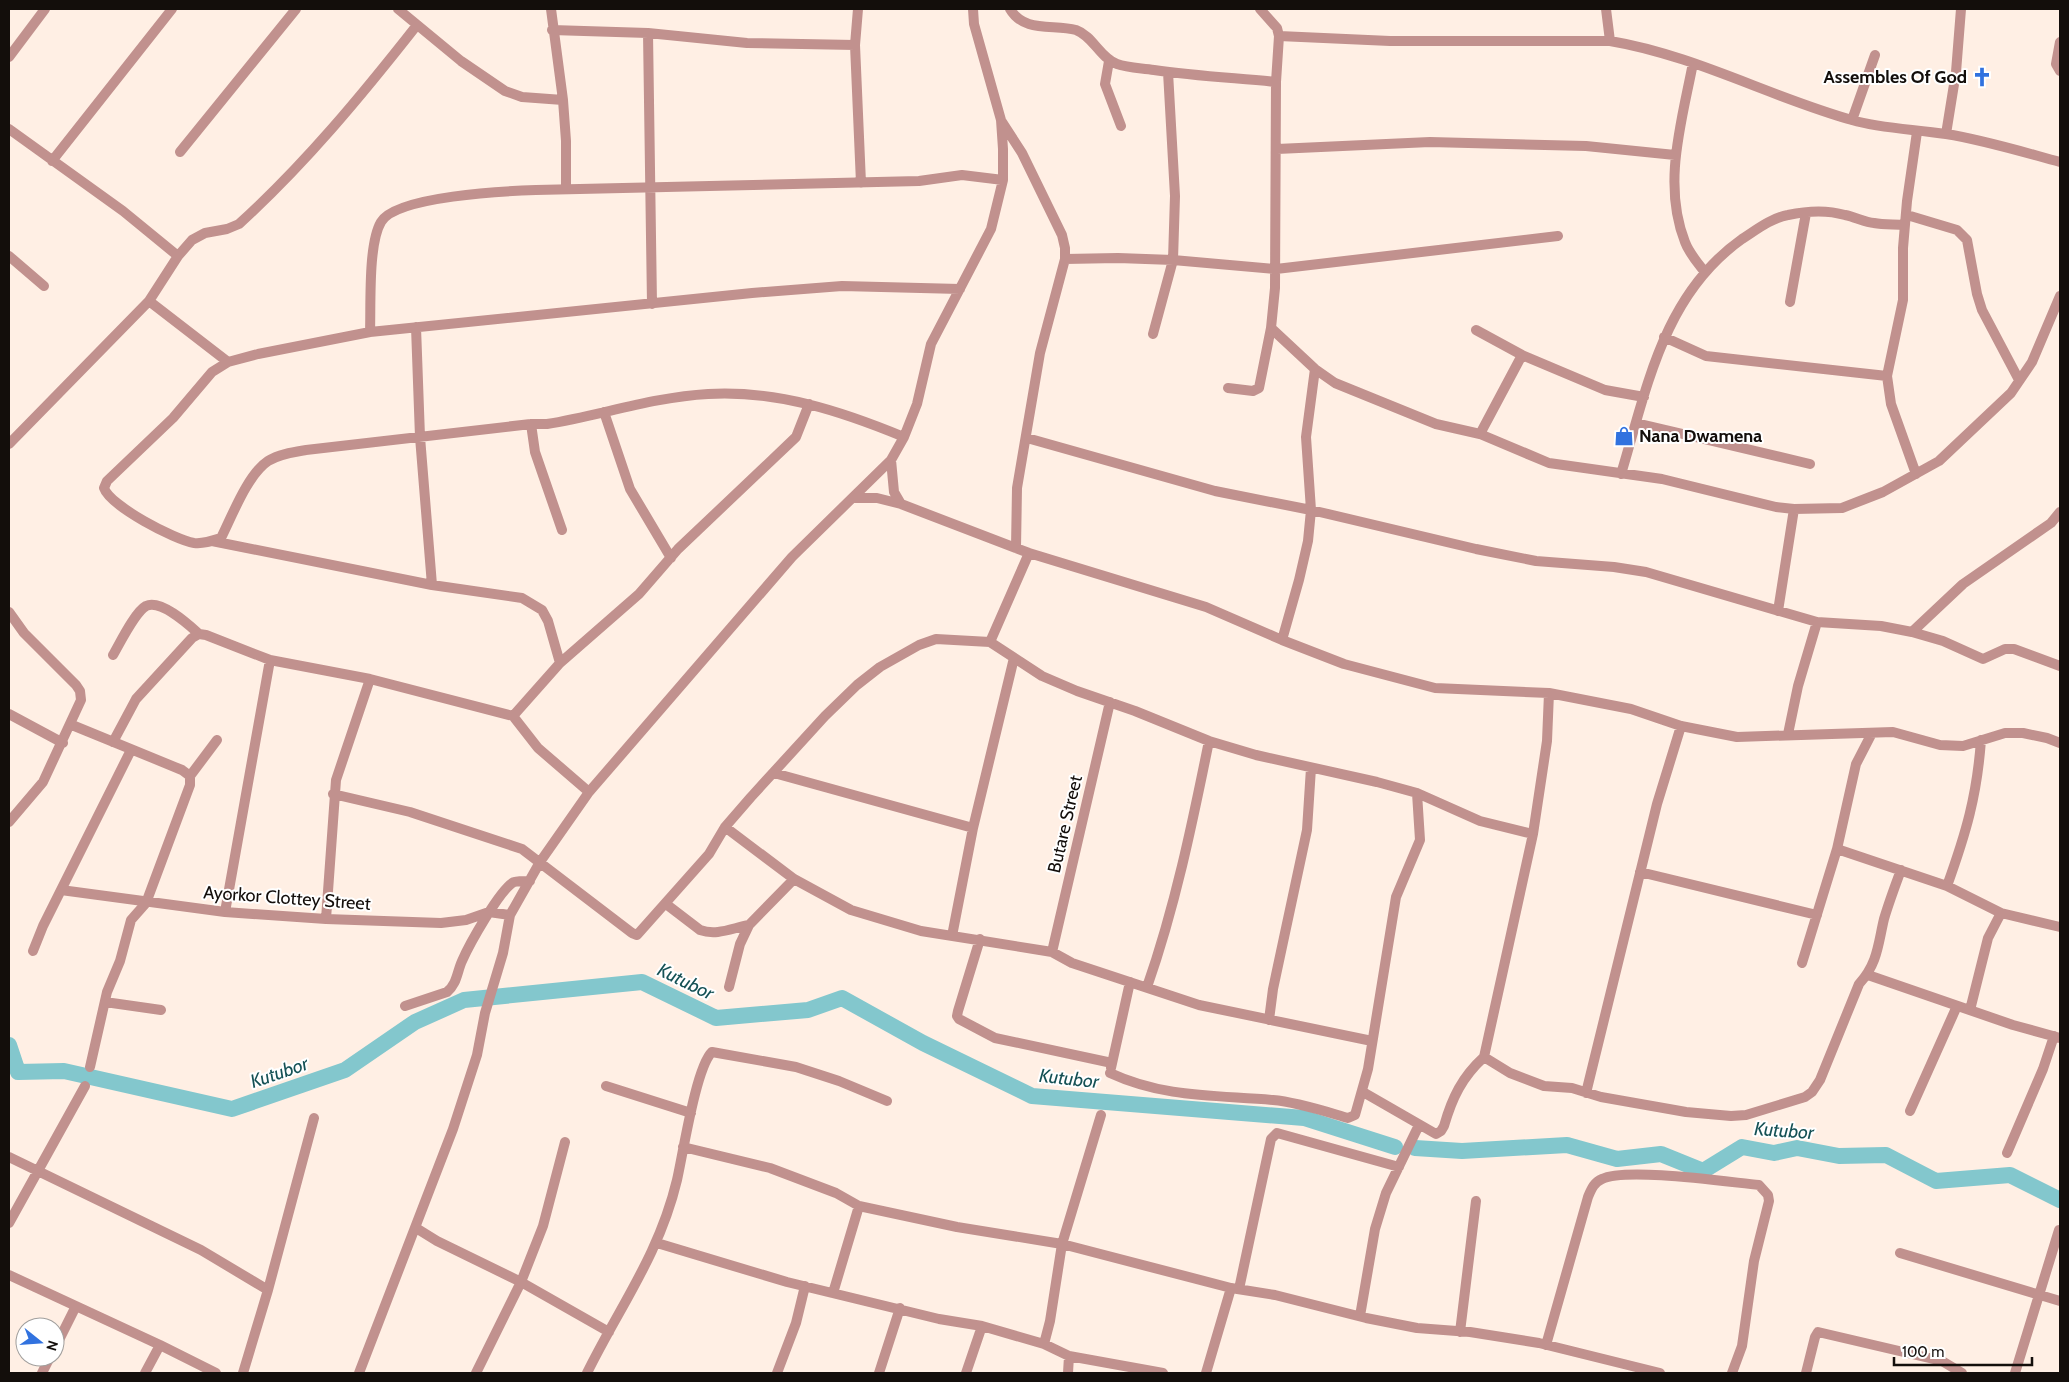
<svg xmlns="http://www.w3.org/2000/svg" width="2069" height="1382" font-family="Cabin,sans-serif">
<rect width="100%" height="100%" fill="#ffefe4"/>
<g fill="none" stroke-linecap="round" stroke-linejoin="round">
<path stroke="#83c7cd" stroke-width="16" d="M9,1045L18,1072L64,1071L232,1109L345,1070L415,1022L464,1000L642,982L716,1018L808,1010L842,998L923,1043L1032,1096L1304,1118L1395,1147
M1415,1148L1462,1151L1567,1145L1617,1159L1661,1154L1703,1171L1742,1147L1774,1153L1797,1148L1839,1156L1886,1155L1936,1181L2010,1175L2060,1200"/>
<path stroke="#c1918e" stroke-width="10" d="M398,9L461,61L505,91L522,97L563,100
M551,9L563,100L566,141V189
M858,9L855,45L861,183
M1010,9C1024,33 1053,24 1076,30C1093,36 1100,58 1117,64C1128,68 1142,68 1154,70C1195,76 1236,78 1276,82
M1606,9L1610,41
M552,30L648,33L747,43L855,45
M648,33L652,304
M1279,36L1390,41H1610C1694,55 1770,97 1852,120C1882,129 1915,129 1946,134C1984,140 2023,152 2060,162
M2060,42L2056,64L2060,71
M9,57L45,9
M1109,61L1105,84L1121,126
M1693,63C1682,121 1662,184 1685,242C1689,253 1697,262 1704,271
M1852,120L1875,55
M1002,122L1022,153L1062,235L1065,248V259L1040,353L1017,488L1016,548
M9,129L123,211L178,256
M1946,134L1956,72L1961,9
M1277,149L1430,142L1586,146L1675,155
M180,152L296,9
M52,161L172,9
M1907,215L1957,230L1967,240L1977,294L1982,310L2019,380
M9,256L44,286
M1065,259L1118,258L1173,260L1276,269L1558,236
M149,301L228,362
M1790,302L1806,213
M416,327L420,437L432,585
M1271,328L1315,369L1335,383L1436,424L1480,434L1549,463L1662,479L1776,507L1794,509L1842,508L1883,492L1939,461L2011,393L2032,362L2060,296
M1476,330L1522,355L1605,390L1644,397
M370,332C371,305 368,244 381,222C396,196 506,191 536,190L919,181L962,175L1003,180
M1153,334L1173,260L1175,196L1168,72
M1664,337L1706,356L1887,376
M1228,388L1253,391L1259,388L1271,328L1275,288L1276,82L1279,36L1277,28L1260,9
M604,412L630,489L671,558
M1636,423L1810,464
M531,424L535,452L562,530
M1480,434L1522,355
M904,437C841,411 777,390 708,394C654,397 601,415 547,424H531L306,450C294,452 279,454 268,461C248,474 232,516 221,538C212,541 204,544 194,543C175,540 110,506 104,488L107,481L173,418L212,372L228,362L258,354L370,332L752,293L842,286L960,289
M1027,438L1215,491L1311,510L1476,549L1536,561L1614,567L1646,572L1817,622L1881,626L1912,632L1943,641L1983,659L2005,649H2014L2060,666
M9,444L149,301L178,256L192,240L205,233L227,229L239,224C305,164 362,95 417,25
M891,460L894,492L901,504
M1621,474C1647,388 1663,295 1742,239C1756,230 1771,218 1788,215C1806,211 1828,210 1845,215C1855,217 1865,222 1874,223C1884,225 1895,224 1905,225
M1916,474L1891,404L1887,376L1903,300V248L1907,201L1917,132
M853,498H877L901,504L1029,553L1206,607L1282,640L1344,664L1435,688L1549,693L1631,709L1681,726L1737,737L1893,732L1940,745L1963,746L2005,733H2023L2047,738L2060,743
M212,541L432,585L522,598L542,610L548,621L560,663
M1778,611L1794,509
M9,612L24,633L76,685L80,691L81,700L43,782L9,822
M1912,632L1963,584L2051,523L2060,512
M1282,640L1299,580L1308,541L1311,510L1306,437L1315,369
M990,642L1029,553
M113,655C120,643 135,612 146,606C161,599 189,625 199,634
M9,714L63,743
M513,716L560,663L639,594L678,549L796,437L809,404
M72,725L182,770L190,776V785L146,903L131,920L120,961L107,992L90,1067
M1872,733L1856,764L1837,849L1947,886L2001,913L2060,927
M1788,734L1798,686L1817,622
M113,742L136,699L192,638L199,634L206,635L270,660L370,679L513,716L538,748L589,792
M774,773L973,828
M190,776L217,740
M333,794L410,812L522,849L632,933L637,935L709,854L725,827L751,797L825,716L857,685L880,667L919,645L936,639L990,642L1042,676L1077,691L1135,711L1209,741L1256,755L1377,782L1417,793L1480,821L1533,834
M725,827L794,879L851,910L921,931L1052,952L1072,963L1199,1005L1372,1041
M1640,872L1817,915
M1947,886C1966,833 1977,796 1981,740
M61,890L225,912L326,919L441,923L466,920L489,912L510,915
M666,904L700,930C717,936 732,928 749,925
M225,912L270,660
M326,919L336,780L370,679
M952,936L973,828L1014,658
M980,939L958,1011L957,1016L959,1019L995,1038L1112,1063
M33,951L43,926L131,750
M1052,952L1110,702
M1802,963L1837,849
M1868,975L2013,1025L2060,1038
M729,987L740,944L749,925L794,879
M1147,987C1175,907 1192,825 1209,741
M105,1002L161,1010
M405,1006L447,992C457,984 457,972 462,961C469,945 500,889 514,882C518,881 525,881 530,881
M1970,1010L1988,938L2001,913
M1269,1020L1273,989L1307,830L1311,768
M1484,1057L1510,1073L1544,1086L1572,1088L1601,1097L1686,1112L1731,1116L1746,1115L1805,1097L1812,1092L1820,1080L1859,984C1878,963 1878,944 1884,919C1889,902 1895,886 1901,870
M1111,1068L1130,982
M1110,1073C1164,1098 1215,1095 1273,1100C1297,1102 1324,1111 1348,1118L1355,1115L1368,1069L1396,897L1420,840L1417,793
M606,1086L691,1113
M1363,1092L1436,1134L1441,1131L1444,1126C1452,1098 1462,1077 1484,1057L1533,834L1547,741L1549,693
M1586,1093L1657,804L1681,726
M1910,1111L1957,1006
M683,1147L770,1168L836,1193L859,1206L957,1227L1062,1244L1231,1288L1275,1295L1366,1318L1417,1328L1470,1332L1539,1343L1660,1373
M2007,1153L2043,1069L2054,1036
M9,1157L201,1250L268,1290
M9,1223L85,1086
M416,1228L437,1241L521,1282L609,1332
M657,1243L787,1282L939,1319L982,1326L1044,1344L1069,1356L1163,1373
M1900,1253L2060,1301
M9,1275L160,1345L216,1373
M1239,1289L1271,1139L1277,1133L1399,1167
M833,1293L859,1206
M1360,1316L1375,1229L1386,1193L1419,1125
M1460,1332L1476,1201
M1044,1344L1050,1321L1062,1244L1101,1115
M1546,1345L1588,1197C1591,1190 1594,1182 1602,1179C1626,1167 1728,1182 1759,1185L1768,1195L1769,1201L1754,1261L1742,1346L1732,1373
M55,1348L76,1306
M42,1373L50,1357
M145,1373L160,1345
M243,1373L268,1290L314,1118
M359,1373L453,1129L477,1055L485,1013L503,953L510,915L540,862L589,792L792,557L891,460L904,437L917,404L931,344L991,229L1003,180V149L1001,120L974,24L973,9
M476,1373L521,1282L543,1226L565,1142
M587,1373C620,1306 659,1255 677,1180C683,1154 696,1067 712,1052L796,1067L839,1081L887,1101
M777,1373L796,1323L805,1286
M879,1373L900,1308
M966,1373L982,1326
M1068,1373L1069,1356
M1206,1373L1231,1288
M1806,1373L1815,1337L1818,1332L1942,1361L1962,1373
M2015,1373L2059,1230"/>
</g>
<defs>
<symbol id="church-bare" viewBox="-9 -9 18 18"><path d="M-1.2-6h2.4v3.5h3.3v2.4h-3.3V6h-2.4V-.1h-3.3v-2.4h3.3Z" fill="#3172df" stroke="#fff" stroke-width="2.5" paint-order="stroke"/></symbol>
<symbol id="shop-bare" viewBox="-9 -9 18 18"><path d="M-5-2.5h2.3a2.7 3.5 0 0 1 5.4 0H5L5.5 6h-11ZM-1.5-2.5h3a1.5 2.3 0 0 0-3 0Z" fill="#3172df" stroke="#fff" stroke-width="2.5" paint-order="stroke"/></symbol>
</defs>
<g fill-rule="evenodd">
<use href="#church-bare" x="1968" y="63" width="28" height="28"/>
<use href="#shop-bare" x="1610" y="422" width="28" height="28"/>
</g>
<g text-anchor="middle" stroke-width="4" stroke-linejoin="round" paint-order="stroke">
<g font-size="18" font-weight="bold" fill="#130e0b" stroke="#fff" text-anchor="end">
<text x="1967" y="83">Assembles Of God</text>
<text x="1639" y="442" text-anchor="start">Nana Dwamena</text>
</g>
<g font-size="18" fill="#130e0b" stroke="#fff">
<text transform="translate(1065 824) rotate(-77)" y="6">Butare Street</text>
<text transform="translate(287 898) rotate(4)" y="6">Ayorkor Clottey Street</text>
</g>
<g font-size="19" font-style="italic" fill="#155155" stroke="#fff">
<text transform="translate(686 981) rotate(26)" y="7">Kutubor</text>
<text transform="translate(279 1072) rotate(-19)" y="7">Kutubor</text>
<text transform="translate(1069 1078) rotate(6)" y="7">Kutubor</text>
<text transform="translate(1784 1130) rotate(4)" y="7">Kutubor</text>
</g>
</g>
<rect width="2069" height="1382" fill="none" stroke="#130e0b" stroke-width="20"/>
<g transform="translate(40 1342) rotate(107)"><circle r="24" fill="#ffffff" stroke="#a19f9d"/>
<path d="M0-4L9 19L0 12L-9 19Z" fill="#3172df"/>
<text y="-8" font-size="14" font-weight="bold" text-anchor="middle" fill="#130e0b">N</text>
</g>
<path d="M1894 1357v8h138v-8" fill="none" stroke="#130e0b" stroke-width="2.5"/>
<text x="1902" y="1357" font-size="15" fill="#130e0b" stroke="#ffffff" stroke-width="4" paint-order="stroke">100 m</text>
</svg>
